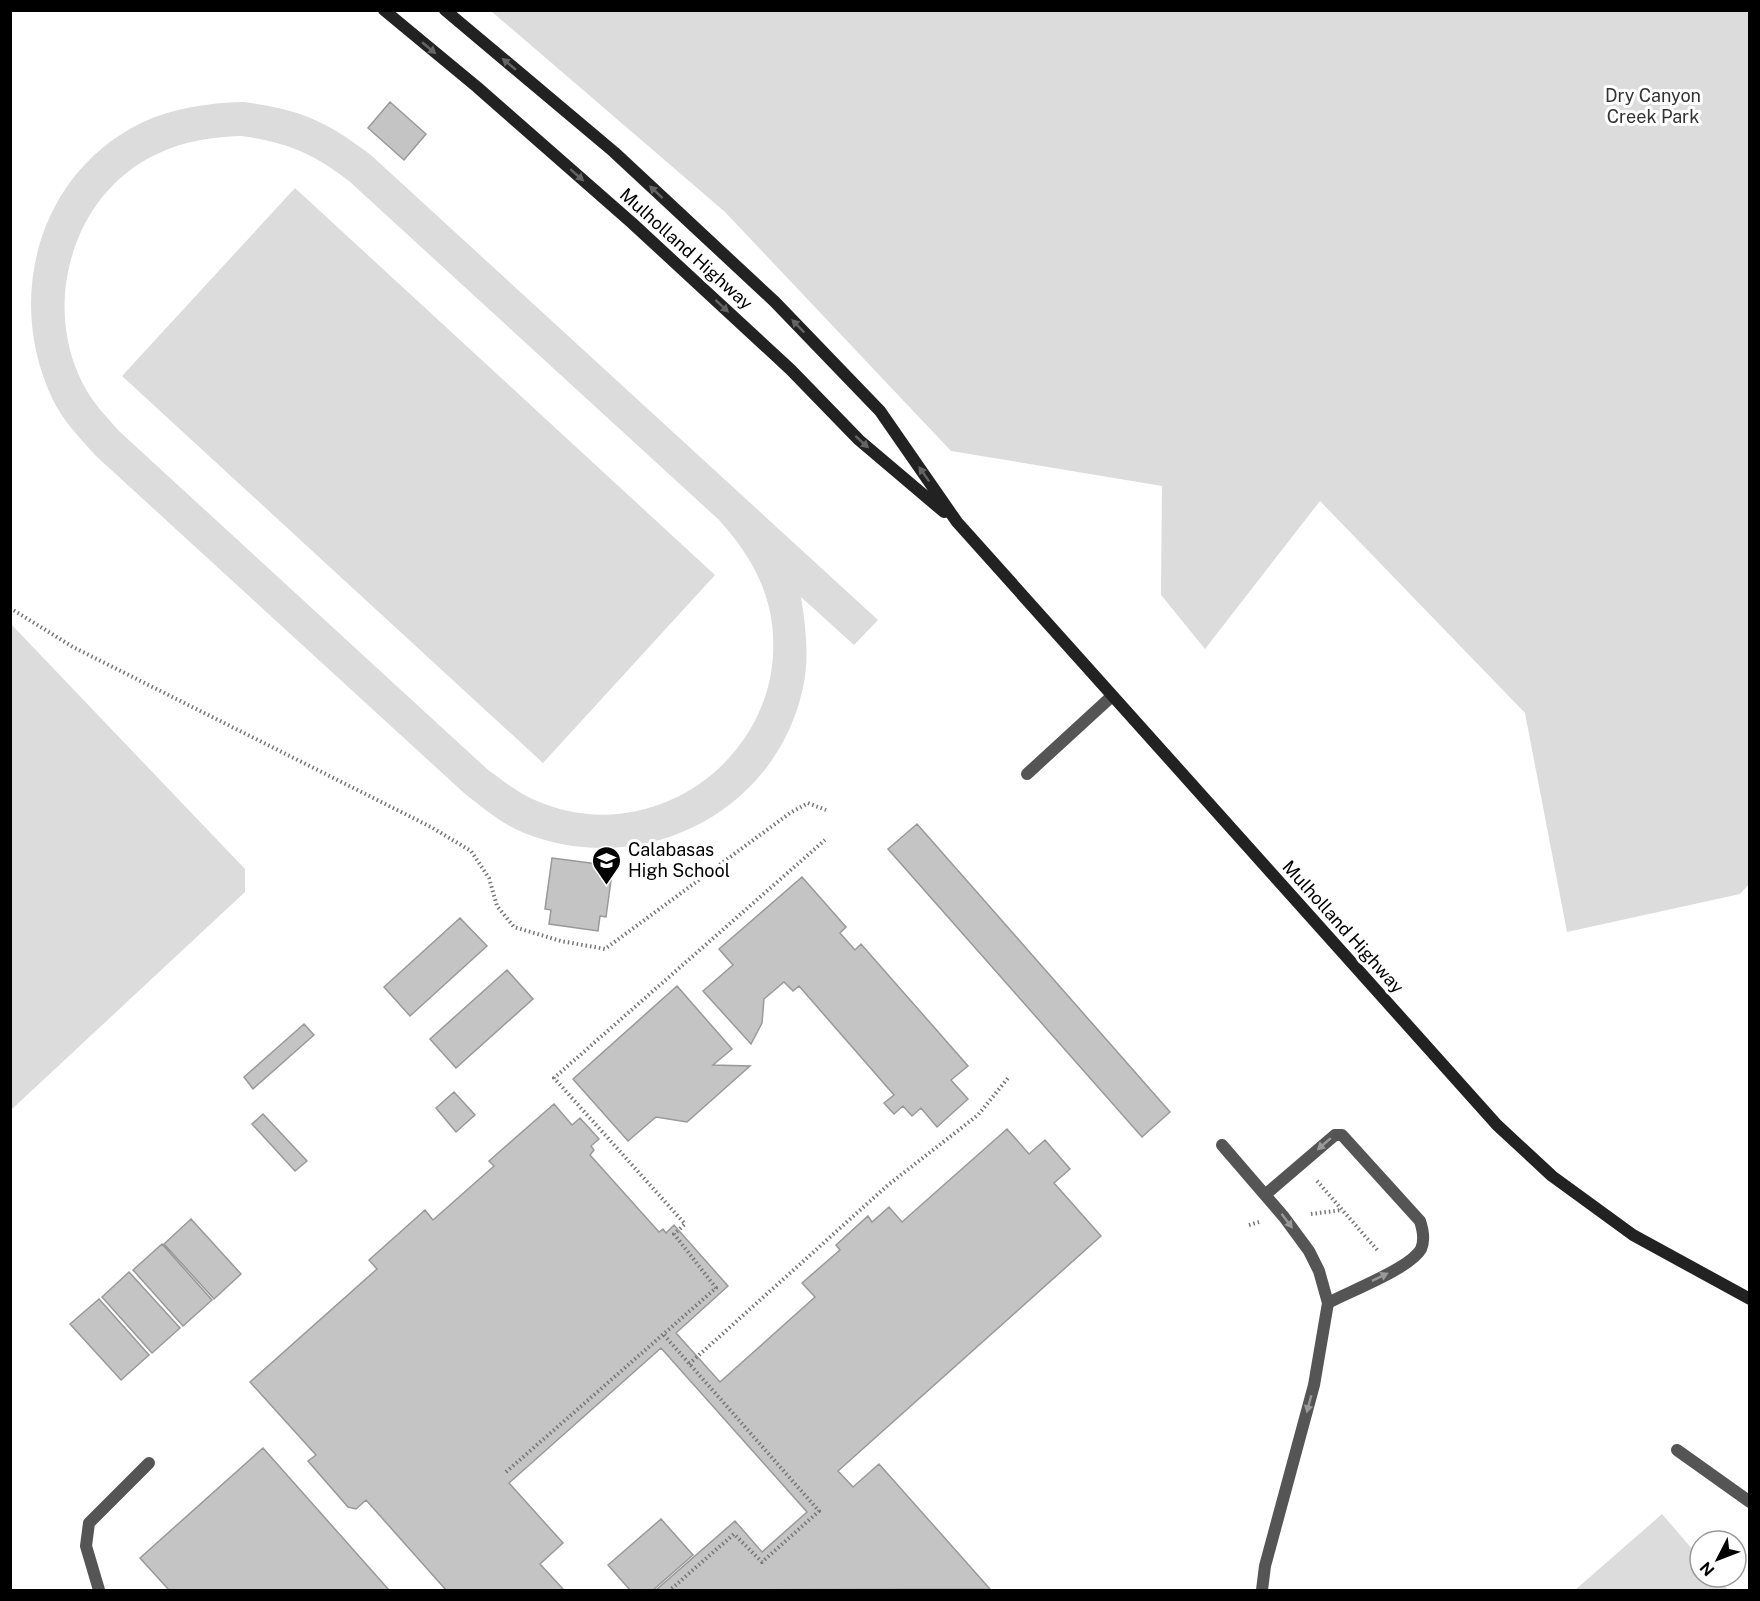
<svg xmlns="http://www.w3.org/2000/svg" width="1760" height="1601" font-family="'Public Sans',sans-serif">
<rect width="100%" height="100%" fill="#fff"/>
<path fill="#dcdcdc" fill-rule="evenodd" d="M491,11H1749V884L1740,894L1567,932L1525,713L1320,501L1205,649L1161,595L1162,486L951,451L725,212Z
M243,102C299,109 327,121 372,156L878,620L854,645L801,597C806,629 810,660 802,692C773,815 640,879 524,833C502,824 483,808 464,793L96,456C80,438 62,420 52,398C5,298 38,174 141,123C173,108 207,103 243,102ZM241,136C286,142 313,153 349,181L719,520C746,550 767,583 772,624C788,753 655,852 537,801C518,793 503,781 487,769L119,431C106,416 92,402 83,384C41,303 73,193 157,154C184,141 212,137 241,136Z
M295,188L715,575L543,763L122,376Z
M11,624L245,869V892L11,1110Z
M1662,1514L1700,1558V1577H1717L1728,1590H1575Z"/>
<path fill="#c4c4c4" stroke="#999" stroke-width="1.5" d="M390,102L426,134L404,160L368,128Z
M917,824L1170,1112L1142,1137L888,849Z
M552,858L613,866L606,917L600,916L598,931L549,924L551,910L545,909Z
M802,877L846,927L840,933L855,950L861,944L968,1066L951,1080L968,1099L937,1127L921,1108L912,1116L903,1106L894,1114L884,1103L894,1095L799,986L793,991L784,982L764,999L762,1023L751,1044L703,991L733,965L719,949Z
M460,918L487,946L410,1016L384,987Z
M507,970L533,999L456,1068L430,1039Z
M677,986L732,1049L713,1065L750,1066L687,1122L656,1117L628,1141L573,1079Z
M304,1024L314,1035L253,1089L244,1077Z
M454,1092L475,1115L456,1132L436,1108Z
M554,1104L572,1125L580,1118L599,1139L591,1146L594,1150L590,1155L659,1232L663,1229L666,1233L674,1225L728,1286L676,1333L720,1382L815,1297L802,1283L840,1250L836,1245L868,1216L872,1222L889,1207L902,1222L1007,1129L1029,1154L1045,1140L1070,1169L1054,1183L1101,1236L838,1471L853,1487L879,1464L990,1589L656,1590L735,1521L762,1552L807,1512L661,1348L509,1483L563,1543L540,1564L563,1589L561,1590H446L366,1500L356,1509L348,1507L308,1461L316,1455L250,1382L377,1269L369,1260L425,1210L433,1220L494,1166L489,1161Z
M263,1114L307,1161L295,1171L252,1124Z
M191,1219L241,1274L214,1299L164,1244Z
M162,1244L212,1300L183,1326L133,1270Z
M129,1272L180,1328L152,1353L102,1297Z
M99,1299L149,1355L121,1380L70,1324Z
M263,1448L389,1590H169L140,1558Z
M661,1519L693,1555L653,1590H630L608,1565Z"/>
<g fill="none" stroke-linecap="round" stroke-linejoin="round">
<path stroke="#777" stroke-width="4" stroke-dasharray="1.5 3" stroke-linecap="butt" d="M10,608L73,647L431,827L471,851L489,878L497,906L514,927L561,941L605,949L790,813L808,803L826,810
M1317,1181L1379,1252
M1311,1214L1342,1210
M1249,1225L1259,1222
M664,1335L819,1511L762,1562L734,1534L670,1590
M689,1364L888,1185L978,1115L1008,1078
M506,1472L716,1288L674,1234L685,1224L554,1078L825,840"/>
<path stroke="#555" stroke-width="12" d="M1027,774L1111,697
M1222,1145L1284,1217L1309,1251L1319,1271L1328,1303L1314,1385L1265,1566L1262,1590
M1265,1195L1335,1135H1342L1420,1221C1423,1230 1425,1240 1421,1249C1411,1268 1348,1292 1328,1303
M1677,1450L1750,1502
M99,1590L86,1546L89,1523L149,1463"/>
<path stroke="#222" stroke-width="12" d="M384,10L477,87L632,223L791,370L859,440L944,512
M445,10L614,152L775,302L880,411L957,522L1497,1125L1552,1176L1633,1235L1750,1299"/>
</g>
<defs><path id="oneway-solid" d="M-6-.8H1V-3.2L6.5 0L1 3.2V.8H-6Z" transform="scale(1.5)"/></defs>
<g fill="#646464">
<use href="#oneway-solid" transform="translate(429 48) rotate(40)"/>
<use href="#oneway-solid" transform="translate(509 64) rotate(-140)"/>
<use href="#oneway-solid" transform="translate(577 175) rotate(41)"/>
<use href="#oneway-solid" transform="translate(656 192) rotate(-137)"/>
<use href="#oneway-solid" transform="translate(722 306) rotate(43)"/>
<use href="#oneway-solid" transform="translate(798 326) rotate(-134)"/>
<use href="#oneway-solid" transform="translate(862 442) rotate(42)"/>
<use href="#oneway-solid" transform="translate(924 474) rotate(-125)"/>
</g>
<g fill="#999">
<use href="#oneway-solid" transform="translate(1324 1144) rotate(139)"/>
<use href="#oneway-solid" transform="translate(1287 1221) rotate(53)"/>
<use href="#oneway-solid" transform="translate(1380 1277) rotate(-26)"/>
<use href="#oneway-solid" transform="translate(1309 1404) rotate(105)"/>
</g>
<defs>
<symbol id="school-pin" viewBox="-11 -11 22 30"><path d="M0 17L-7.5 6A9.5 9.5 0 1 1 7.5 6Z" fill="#000" stroke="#fff"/><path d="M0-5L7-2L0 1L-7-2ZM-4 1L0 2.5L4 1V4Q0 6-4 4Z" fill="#fff"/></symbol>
</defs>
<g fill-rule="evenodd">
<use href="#school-pin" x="590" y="844" width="33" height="45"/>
</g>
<g text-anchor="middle" stroke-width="6" stroke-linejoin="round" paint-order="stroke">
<g font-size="18" fill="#333" stroke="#fff">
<text x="1653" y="102">Dry Canyon<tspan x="1653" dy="21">Creek Park</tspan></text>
</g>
<g font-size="18" fill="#000" stroke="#fff">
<text transform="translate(686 249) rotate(42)" y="6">Mulholland Highway</text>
<text transform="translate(1343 927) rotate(48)" y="6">Mulholland Highway</text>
</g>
<g font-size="18" fill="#000" stroke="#fff" text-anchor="start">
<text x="628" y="856">Calabasas<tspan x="628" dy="21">High School</tspan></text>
</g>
</g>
<rect width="1760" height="1601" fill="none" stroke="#000000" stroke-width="24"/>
<g transform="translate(1718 1559) rotate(228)"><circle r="28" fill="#ffffff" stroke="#999999" stroke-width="1.5"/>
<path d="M0-4.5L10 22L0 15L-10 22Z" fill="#000000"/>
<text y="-9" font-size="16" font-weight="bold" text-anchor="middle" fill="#000000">N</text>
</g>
</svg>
